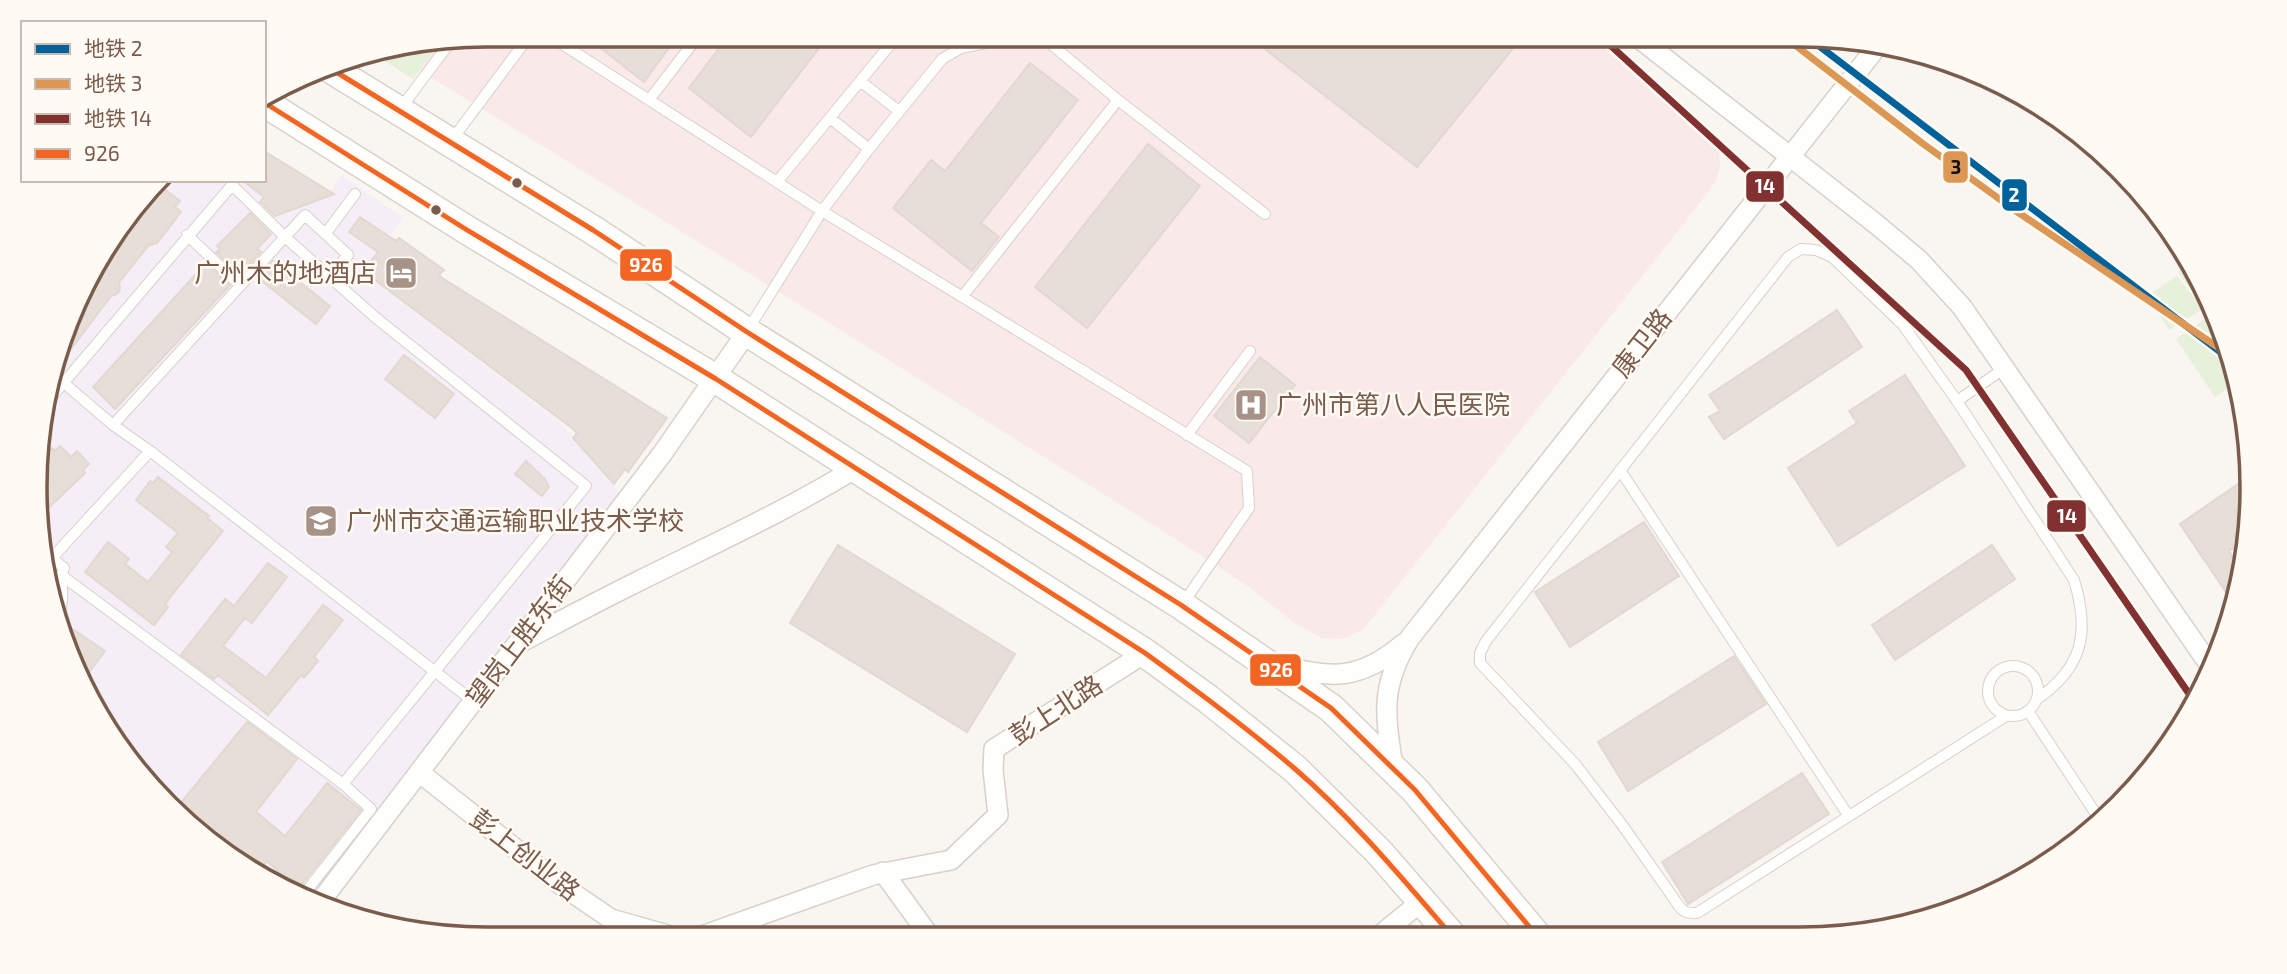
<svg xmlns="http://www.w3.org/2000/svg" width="2287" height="974" font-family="'Exo 2','Noto Sans SC',sans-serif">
<rect width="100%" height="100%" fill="#f9f5f0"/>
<path fill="#f6eef6" d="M342,175L403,218L362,272L562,424L622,496L311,897L189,827L95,713L62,613L67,604V579L70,569L39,545L44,399L95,261L162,180H242L284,213L326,197Z"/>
<path fill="#fae9e9" d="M487,35H1594L1698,117L1715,133L1719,147L1720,164L1716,181L1682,226L1363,630L1343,639L1322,638L1294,623L1249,587L1174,538L747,272L388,51Z"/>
<path fill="#e7f0db" d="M440,43L413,79L373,54Z
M2188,264L2206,287L2215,323L2178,272Z
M2177,276L2203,309L2169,330L2147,296Z
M2208,317L2217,330L2232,386L2215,397L2176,339Z"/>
<path fill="#e6ded7" stroke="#e2d8d2" stroke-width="2" d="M584,35H664L673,42L644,82Z
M729,35H829L751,137L689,88Z
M1257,35H1524L1417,167L1266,50Z
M1030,63L1078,100L981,223L999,237L972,271L893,208L931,160L945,171Z
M1148,144L1200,186L1087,328L1035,287Z
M264,151L334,194L275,216L260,202L264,197L242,180H264Z
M158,184L180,201L175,207L181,212L157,243L149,245L119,282L120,290L117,294L111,296L62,361L59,359L95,261Z
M250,213L271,234L257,249L261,252L240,275L216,252L220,249L217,246Z
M360,217L396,241L399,238L444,270L439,275L442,278L667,418L628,472L625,469L614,484L573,438L577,433L573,429L363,271L378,252L349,232Z
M273,261L330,306L316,324L258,278Z
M206,263L230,285L115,409L93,387Z
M1837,310L1862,347L1724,439L1709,417L1720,411L1709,395Z
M404,355L454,394L435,418L385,379Z
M1260,357L1295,385L1249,443L1214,416Z
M1905,375L1965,466L1838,546L1788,468L1857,423L1849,411Z
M60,446L71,457L77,451L89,464L83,470L85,473L40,516L42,458L52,448L55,451Z
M526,461L545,479L549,487L542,496L515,474Z
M158,477L209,516L207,518L223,531L165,604L168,607L154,625L85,572L108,542L129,559L125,564L148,582L172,552L166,547L178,533L136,500L150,481L153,483Z
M2248,477L2242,530L2234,535L2240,544L2229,551L2237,564L2232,601L2180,524Z
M1644,522L1679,576L1570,647L1535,592Z
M838,545L1015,654L967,732L790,623Z
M1992,545L2015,579L1895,660L1872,625Z
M268,563L287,577L252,623L245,618L223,646L266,678L323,605L343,620L314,657L318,661L304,678L301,675L268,715L218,675L214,679L181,655L225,599L234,606Z
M65,624L105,651L84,679Z
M1734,656L1766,704L1628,791L1598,742Z
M247,722L297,759L256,812L285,836L327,783L361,810L298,889L267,861L261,868L189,827L175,810Z
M1802,773L1829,814L1688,904L1662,862Z"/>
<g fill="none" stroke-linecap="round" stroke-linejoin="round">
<defs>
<path id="lane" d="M548,35L822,211L1247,471L1249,508L1184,602
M1040,35L1118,100L1265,214
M860,81L899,111
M649,100L699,35
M401,108L451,41
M830,118L869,149
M451,141L530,35
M777,182L898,35
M326,233L355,194
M187,235L240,285
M962,297L1118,100
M749,328L822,211L869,149L942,59L961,48L1025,35
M65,384L113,425
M1957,401L2005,368
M43,407L232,185L285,237L376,318L586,486L343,784
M1187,435L1250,351
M150,451L473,701
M1620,470L1848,815
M39,547L64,568C58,581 66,596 60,609
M52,558L150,451L113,425L305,215L348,255L330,276
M61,575L343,784L371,809L304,894
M1988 691a25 25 0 1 1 50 0a25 25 0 1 1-50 0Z
M2028,711L2102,823
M2006,716L1697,913C1689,913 1684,913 1679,906L1623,826L1575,764L1480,663V653L1486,641L1788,257L1801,249L1816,250L1832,257L1903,325L1957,401L2074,580C2090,632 2083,668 2037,699"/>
<path id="street" d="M1635,35L1876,224L1919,260L1962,307L2211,667
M523,641C561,621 598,601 637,582C711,545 786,511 856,468
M1278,664C1330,680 1361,680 1403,644
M1393,767C1385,714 1380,687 1409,639L1876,48
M419,772L561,885L611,919L678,938
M883,872L931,938
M320,902L662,454L747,332
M1379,936L1422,901
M696,938L873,875L951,860L998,815L993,770L994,749L1145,653"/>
<path id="secondary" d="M328,67L593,230L747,332L1181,605L1331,708L1415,790L1537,936
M265,103L467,230L716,379L1145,653L1208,699L1295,769L1379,852L1452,936"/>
</defs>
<use href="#lane" stroke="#d7d1cb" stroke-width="12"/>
<use href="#street" stroke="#d7d1cb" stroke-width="22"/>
<use href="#secondary" stroke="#d9d2cb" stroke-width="31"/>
<use href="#lane" stroke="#fefefd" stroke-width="10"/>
<use href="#street" stroke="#fefefd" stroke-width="19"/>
<use href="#secondary" stroke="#fefefd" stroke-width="28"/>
<defs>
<path id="bus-1" d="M328,67L593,230L747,332L1181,605L1331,708L1415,790L1537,936
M265,103L467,230L716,379L1145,653C1196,690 1246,727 1294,768C1352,818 1402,878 1452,936"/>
</defs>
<use href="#bus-1" stroke="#fffaf3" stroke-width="10"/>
<use href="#bus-1" stroke="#f26522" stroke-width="5"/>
<defs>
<path id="metro-1" d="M1806,36L2223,354"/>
<path id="metro-2" d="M1782,35L1922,143L2016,211L2222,350"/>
<path id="metro-3" d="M1599,35L1966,370L2194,701"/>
</defs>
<use href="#metro-1" stroke="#fffaf3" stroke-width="12"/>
<use href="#metro-2" stroke="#fffaf3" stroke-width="12"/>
<use href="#metro-3" stroke="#fffaf3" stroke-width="12"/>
<use href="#metro-1" stroke="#00629b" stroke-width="7"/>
<use href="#metro-2" stroke="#db9753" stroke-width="7"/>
<use href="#metro-3" stroke="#81312f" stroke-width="7"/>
</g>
<defs>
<symbol id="hotel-square" viewBox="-11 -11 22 22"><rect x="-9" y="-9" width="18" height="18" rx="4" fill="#a69286" stroke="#fffaf3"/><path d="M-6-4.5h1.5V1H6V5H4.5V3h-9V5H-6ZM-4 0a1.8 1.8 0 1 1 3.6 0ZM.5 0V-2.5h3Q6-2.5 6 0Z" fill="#fff"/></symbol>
<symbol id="hospital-square" viewBox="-11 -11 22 22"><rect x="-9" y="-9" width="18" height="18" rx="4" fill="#a69286" stroke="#fffaf3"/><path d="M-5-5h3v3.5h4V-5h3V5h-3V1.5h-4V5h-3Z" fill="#fff"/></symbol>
<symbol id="school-square" viewBox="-11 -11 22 22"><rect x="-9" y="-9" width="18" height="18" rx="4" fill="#a69286" stroke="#fffaf3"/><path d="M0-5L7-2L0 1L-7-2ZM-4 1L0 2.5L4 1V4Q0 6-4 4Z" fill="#fff"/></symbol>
</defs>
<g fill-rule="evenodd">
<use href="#hotel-square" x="382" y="254" width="38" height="38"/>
<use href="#hospital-square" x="1232" y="386" width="38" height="38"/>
<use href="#school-square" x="302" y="502" width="38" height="38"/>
</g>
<g fill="#7a5c4d" stroke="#fffaf3" stroke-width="2.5">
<circle cx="517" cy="183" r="6"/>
<circle cx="436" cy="210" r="6"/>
</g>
<g text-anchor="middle" stroke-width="5" stroke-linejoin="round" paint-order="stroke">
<g font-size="26" fill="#7a5c4d" stroke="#fffaf3" text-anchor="start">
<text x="376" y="282" text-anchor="end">广州木的地酒店</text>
<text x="1276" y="414">广州市第八人民医院</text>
<text x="346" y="530">广州市交通运输职业技术学校</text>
</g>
<g font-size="26" fill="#7a5c4d" stroke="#fffaf3">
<text transform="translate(1642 343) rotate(-52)" y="9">康卫路</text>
<text transform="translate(519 641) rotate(-53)" y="9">望岗上胜东街</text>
<text transform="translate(1056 710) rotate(-33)" y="9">彭上北路</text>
<text transform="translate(525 855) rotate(38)" y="9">彭上创业路</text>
</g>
</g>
<path d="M0 0H2287V974H0ZM487 47H1800A440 440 0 0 1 2240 487V487A440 440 0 0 1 1800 927H487A440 440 0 0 1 47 487V487A440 440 0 0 1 487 47Z" fill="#fffaf3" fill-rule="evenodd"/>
<path fill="none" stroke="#7a5c4d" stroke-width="3.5" d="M487 47H1800A440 440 0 0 1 2240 487V487A440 440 0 0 1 1800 927H487A440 440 0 0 1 47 487V487A440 440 0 0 1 487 47Z"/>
<g stroke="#fffaf3" stroke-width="2.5">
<rect x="1942" y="150" width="27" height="34" rx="7" fill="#db9753"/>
<rect x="1745" y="170" width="40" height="33" rx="7" fill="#81312f"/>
<rect x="2001" y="178" width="27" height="34" rx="7" fill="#00629b"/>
<rect x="619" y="248" width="54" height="34" rx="7" fill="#f26522"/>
<rect x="2046" y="499" width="41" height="34" rx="7" fill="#81312f"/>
<rect x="1249" y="653" width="53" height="34" rx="7" fill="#f26522"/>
</g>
<g font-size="19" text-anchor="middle" font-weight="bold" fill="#fff">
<text x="1765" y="193">14</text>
<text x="2014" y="202">2</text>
<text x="646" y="272">926</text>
<text x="2067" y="523">14</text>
<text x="1276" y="677">926</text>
</g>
<g font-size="19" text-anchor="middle" font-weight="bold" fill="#111">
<text x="1956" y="174">3</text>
</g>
<rect x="21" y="21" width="245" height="161" fill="#fffaf3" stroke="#cabbb1" stroke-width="2"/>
<rect x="35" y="44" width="35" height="10" fill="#00629b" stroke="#cabbb1" stroke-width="2"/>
<text x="84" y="56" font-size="21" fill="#7a5c4d">地铁 2</text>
<rect x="35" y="79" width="35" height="10" fill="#db9753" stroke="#cabbb1" stroke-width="2"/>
<text x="84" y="91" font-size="21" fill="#7a5c4d">地铁 3</text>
<rect x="35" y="114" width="35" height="10" fill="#81312f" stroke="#cabbb1" stroke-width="2"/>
<text x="84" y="126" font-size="21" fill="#7a5c4d">地铁 14</text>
<rect x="35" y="149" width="35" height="10" fill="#f26522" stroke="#cabbb1" stroke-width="2"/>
<text x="84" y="161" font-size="21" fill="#7a5c4d">926</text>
</svg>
